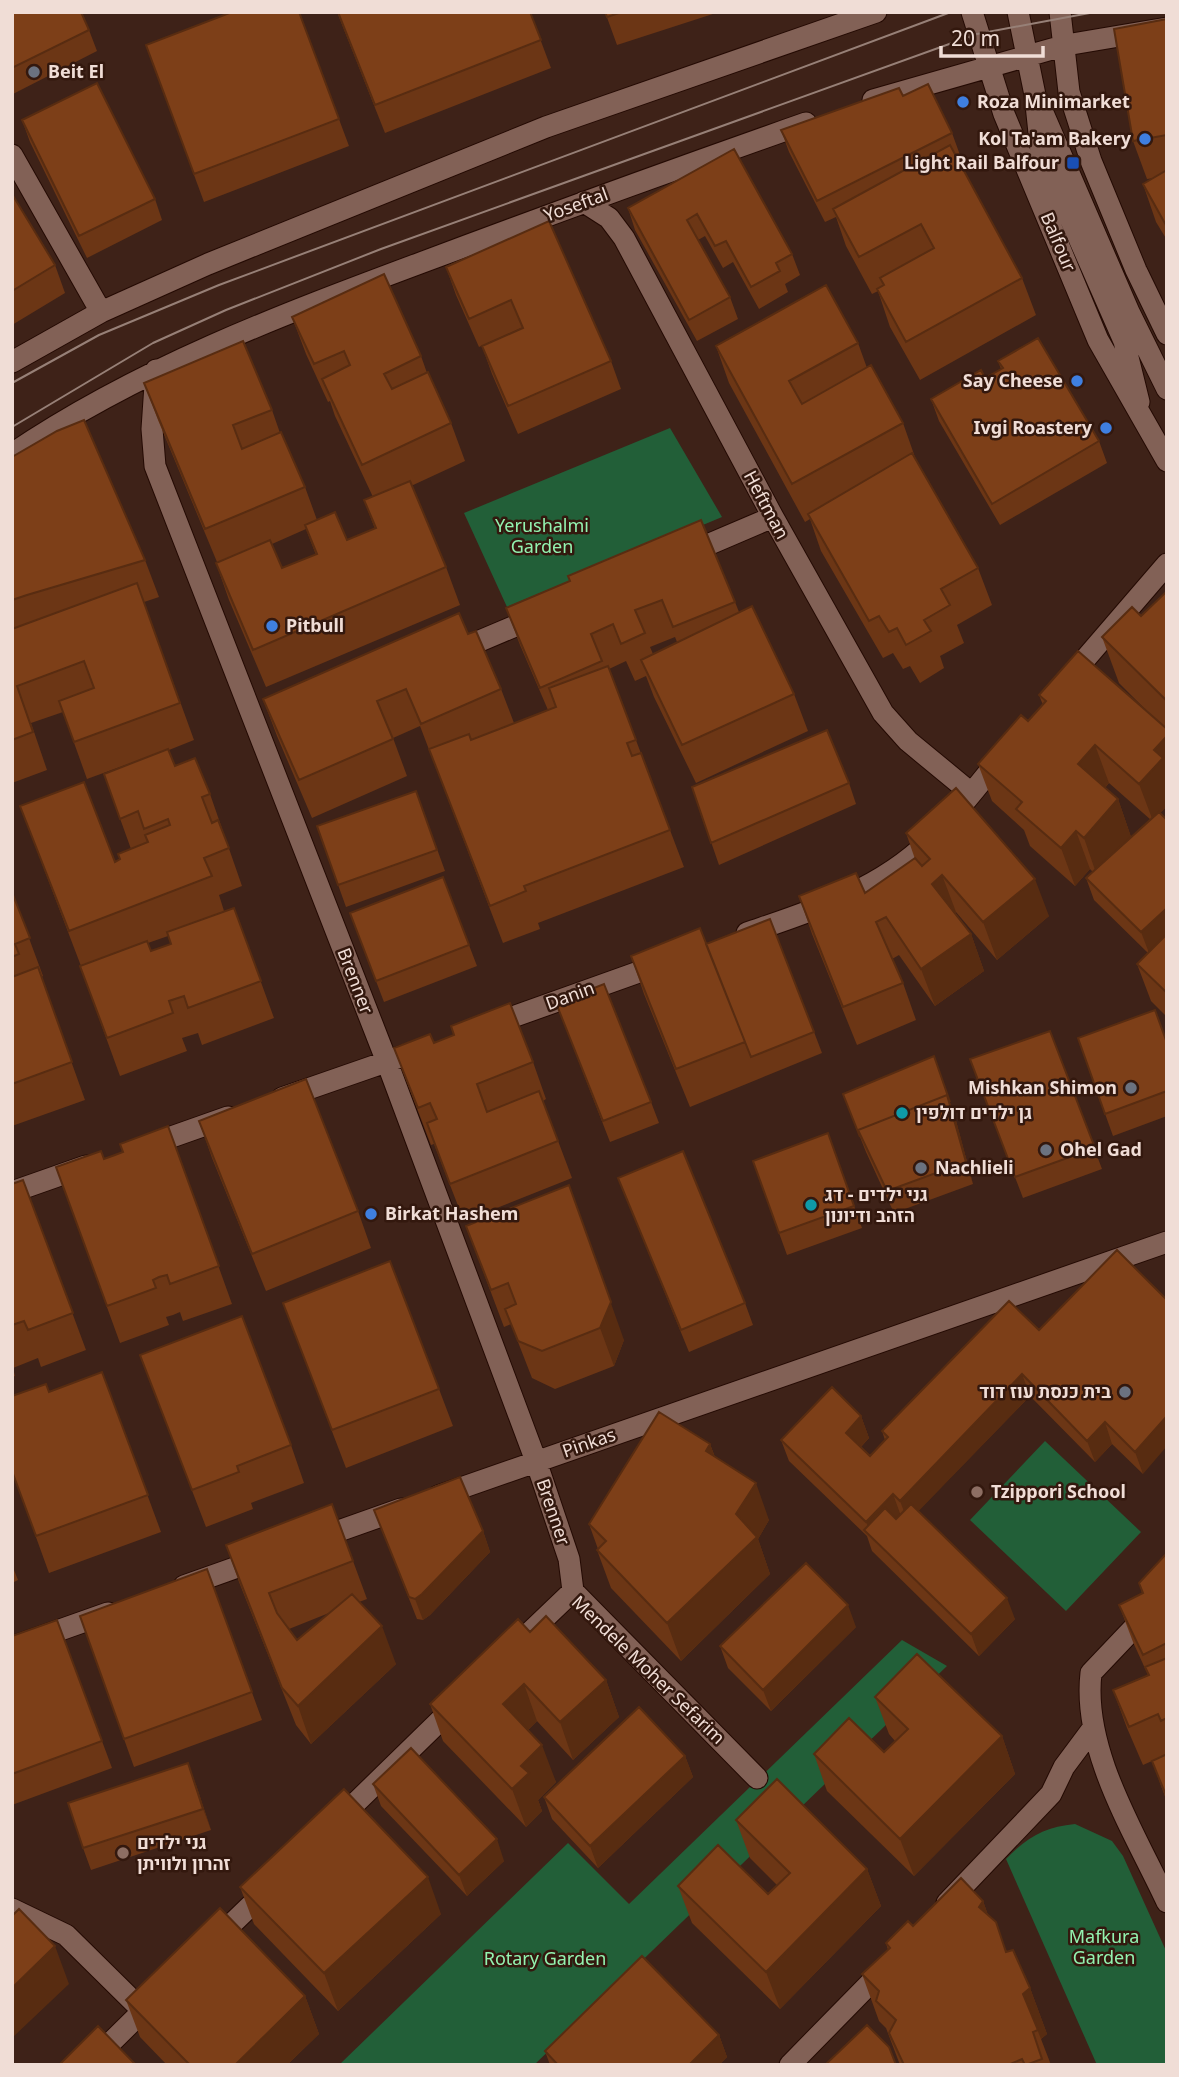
<svg xmlns="http://www.w3.org/2000/svg" width="1179" height="2077" font-family="'Noto Sans',Heebo,sans-serif">
<rect width="100%" height="100%" fill="#3e2218"/>
<path fill="#225f38" d="M670,428L722,517L507,607L464,513Z
M1045,1441L1141,1532L1066,1611L970,1520Z
M902,1640L947,1666L534,2065H339L568,1843L629,1904Z
M1075,1824L1112,1841L1123,1856L1167,1953V2065H1097L1006,1859C1027,1837 1045,1827 1075,1824Z"/>
<g fill="none" stroke-linecap="round" stroke-linejoin="round">
<defs>
<path id="minor" d="M972,12L1004,114L1098,340L1167,461
M1018,12L1035,95L1041,152L1124,341L1139,402
M1060,12L1069,92L1091,161L1136,270L1167,334
M873,100L1066,45L1167,28
M1043,113L1129,312L1167,389
M12,155L101,312
M584,202L609,218L624,238L773,517L883,713L908,741L971,793
M12,362L101,312L208,264L546,127L876,12
M156,370L152,429L155,466L387,1062L536,1461L569,1559L573,1591
M12,454C139,368 281,315 423,262C551,214 678,168 806,123
M684,555L773,517
M456,651L539,616
M1068,679L1167,564
M747,933C811,911 878,891 928,842C955,816 978,785 1002,756
M490,1025L664,963
M282,1098L423,1049
M146,1146L228,1117
M12,1192L86,1166
M438,1496L1167,1242
M316,1539L401,1509
M184,1586L260,1559
M573,1591L757,1778
M1167,1593L1091,1673C1082,1751 1135,1833 1167,1902
M527,1635L573,1591
M12,1647L108,1613
M337,1821L457,1704
M947,1903L1051,1794L1064,1767L1093,1728
M12,1909L66,1935L143,2011
M214,1941L269,1888
M88,2065L154,2000
M790,2065L886,1967"/>
</defs>
<use href="#minor" stroke="#240a03" stroke-width="23"/>
<use href="#minor" stroke="#826156" stroke-width="21"/>
<path stroke="#978077" stroke-width="2" d="M12,383L99,335L219,285L951,12
M12,427L153,343L226,310L381,249L977,34L1095,12"/>
</g>
<path fill="#6c3615" fill-rule="evenodd" d="M12,12L89,30L97,51L13,94Z
M299,12L349,146L204,202L146,45Z
M337,12H530L551,68L385,133Z
M605,12H719L617,45Z
M1167,19V240L1156,222L1143,184L1154,178L1147,179L1133,141Z
M903,96L952,133L960,155L956,157L1022,278L1036,315L920,380L890,327L878,291L872,294L846,246L836,217L825,222L789,152L781,130Z
M22,120L155,199L162,220L87,258L30,142Z
M734,149L792,254L800,275L785,284L788,292L759,309L733,262L723,268L705,236L698,240L730,297L738,319L697,341L635,230L628,208Z
M12,194L55,265L65,293L12,325Z
M549,221L611,361L621,389L518,434L492,374L482,346L521,329V328L479,347L456,295L446,267Z
M292,317L421,356L427,373L451,423L465,461L411,486L446,567L460,605L266,687L229,600L216,563L217,562L158,420L144,383L272,410L280,433L305,487L317,520L347,540L375,529L364,500L373,497L335,416L330,401L328,402L306,354ZM306,529L316,555L282,568L272,544Z
M858,343L867,368L903,423L916,460L978,568L992,605L957,625L964,643L940,656L944,668L920,683L910,666L903,669L893,653L883,658L821,551L810,519L805,522L729,383L716,346Z
M998,361L1099,441L1107,463L1000,525L939,421L931,399L985,378L1001,369Z
M12,457L145,560L159,597L144,602L194,740L169,750L175,766L210,794L242,886L219,895L224,911L234,908L274,1018L202,1045L198,1033L182,1038L187,1051L120,1076L80,966H81L20,806L115,862L120,860L131,849L104,774L139,760L87,779L63,712L31,723L47,770L12,783ZM168,936L171,944L151,951L148,943Z
M570,581L735,602L739,612L794,694L808,731L696,783L654,697L646,676L635,681L626,661L609,669L684,867L538,923L540,929L503,943L420,726L393,738L407,776L312,818L277,736L263,699L468,634L501,689L514,723L548,710L520,645L506,608ZM675,637L677,642L653,654L650,647Z
M1167,591V806L1160,813L1167,820V1017L1151,1001L1137,964L1148,953L1094,900L1086,878L1093,872L1090,869L1075,886L1030,846L1024,830L992,801L978,764L1028,721L1043,705L1039,695L1152,716L1119,683L1102,637L1141,616ZM1109,783L1151,820L1127,842L1131,837L1118,799L1105,788Z
M849,783L856,804L719,865L692,787Z
M416,791L445,871L346,907L317,826Z
M906,833L1049,916L997,960L956,912L955,913L971,934L984,971L935,1006L899,955L892,959L903,983L916,1020L857,1045L812,934L799,896L865,893L915,859Z
M443,877L477,966L384,1002L350,913Z
M12,895H13L43,976L41,977L85,1100L12,1126Z
M706,944L814,1032L822,1053L690,1107L644,994L631,956Z
M556,1003L651,1102L659,1123L610,1142Z
M1050,1031L1102,1169L1023,1198L978,1081Z
M1078,1038L1167,1043V1116L1113,1136Z
M434,1043L533,1062L546,1099L543,1101L572,1178L464,1221L434,1144L431,1145L394,1048Z
M843,1094L955,1117L973,1184L894,1213L866,1152Z
M199,1121L358,1211L371,1248L266,1291L212,1158Z
M168,1126L232,1304L183,1321L180,1312L173,1315L166,1317L169,1325L120,1343L56,1167L104,1159L123,1152Z
M828,1133L862,1228L787,1255L753,1161Z
M618,1178L745,1303L753,1325L689,1352Z
M23,1180L86,1350L41,1367L38,1358L13,1368L15,1376L12,1377V1184Z
M466,1226L624,1340L614,1366L555,1389L532,1378L511,1324L504,1327Z
M1117,1250L1143,1474L1112,1444L1095,1462L1030,1396L918,1511L1015,1619L979,1656L872,1551L867,1536L789,1461L781,1440L861,1416L869,1438L861,1447L870,1456L885,1440L882,1431L1039,1330Z
M283,1303L439,1389L453,1426L346,1468Z
M140,1355L291,1445L304,1483L251,1503L253,1509L206,1527Z
M102,1372L161,1532L49,1573L12,1471Z
M710,1444L715,1457L769,1520L758,1539L770,1574L681,1661L611,1588L597,1550L598,1549L589,1524Z
M332,1504L367,1599L359,1602L396,1664L311,1744L296,1725L239,1582L226,1545ZM329,1613L297,1640L289,1629Z
M374,1510L483,1531L490,1552L430,1615L423,1620L417,1619Z
M1167,1553V1802L1152,1761L1143,1765L1127,1728L1113,1690L1148,1675L1133,1642L1119,1605L1142,1593L1139,1583Z
M12,1565L18,1580L12,1583Z
M207,1569L262,1720L134,1767L80,1616Z
M57,1620L112,1768L12,1805V1636Z
M856,1627L771,1711L728,1668L720,1646Z
M530,1632L606,1680L619,1717L573,1760L537,1721L528,1730L556,1782L538,1800L542,1811L526,1827L443,1741L430,1704Z
M875,1697L1002,1736L1015,1774L914,1876L827,1791L814,1754L884,1752L895,1741L889,1734Z
M685,1756L693,1777L598,1868L552,1819L544,1797Z
M373,1784L504,1861L467,1896L381,1806Z
M196,1785L211,1830L91,1870L83,1848Z
M736,1820L867,1869L881,1906L780,2009L692,1923L678,1886L768,1894L777,1885L750,1858Z
M240,1887L441,1914L338,2011L254,1924Z
M983,1901L988,1915L1007,1952L1030,1988L1047,2034L1041,2039L1051,2065H900L886,2028L879,2021L862,1974L888,1950L886,1943L913,1926Z
M305,1996L319,2034L287,2065H167L140,2037L126,2000Z
M719,2035L727,2057L719,2065H550L545,2051Z"/>
<path fill="#582c11" d="M1167,736V806L1153,821L1139,784L1154,750Z
M1095,745L1109,783L1092,802L1078,764Z
M1118,799L1131,837L1097,876L1084,838Z
M1076,831L1090,869L1075,886L1061,848Z
M942,875L956,912L945,921L932,884Z
M1035,879L1049,916L997,960L983,922Z
M1167,908V937L1149,953L1141,932Z
M971,934L984,971L935,1006L921,969Z
M934,1056L955,1117L973,1184L966,1162Z
M569,1185L624,1340L614,1366L600,1328Z
M1022,1374L1030,1396L908,1522L900,1501Z
M861,1416L869,1438L854,1454L846,1433Z
M1167,1416V1446L1143,1474L1135,1452Z
M1105,1422L1112,1444L1095,1462L1087,1441Z
M710,1444L724,1482L706,1451Z
M756,1483L769,1520L758,1539L770,1574L681,1661L667,1623Z
M893,1494L901,1516L872,1537L866,1522Z
M483,1531L490,1552L430,1615L423,1620L415,1599Z
M1007,1598L1015,1619L979,1656L971,1634Z
M848,1605L856,1627L771,1711L763,1690Z
M382,1626L396,1664L311,1744L298,1706Z
M606,1680L619,1717L573,1760L560,1722Z
M524,1684L537,1721L516,1741L503,1704Z
M1002,1736L1015,1774L914,1876L900,1839Z
M542,1745L556,1782L538,1800L542,1811L526,1827L512,1789L521,1766Z
M685,1756L693,1777L598,1868L590,1846Z
M188,1763L196,1785L211,1830L203,1809Z
M497,1839L504,1861L467,1896L459,1875Z
M867,1869L881,1906L780,2009L766,1972Z
M428,1877L441,1914L338,2011L324,1973Z
M983,1901L999,1947L979,1907Z
M55,1946L69,1984L12,2038V1988Z
M1030,1988L1047,2034L1041,2039L1023,1994Z
M305,1996L319,2034L287,2065H235Z
M719,2035L727,2057L719,2065H689Z"/>
<path fill="#7d3f18" stroke="#582c11" stroke-width="2" d="M12,12H81L89,30L12,68Z
M232,12H299L339,119L194,174L146,45Z
M338,12H530L541,40L375,105Z
M605,12H622L607,17Z
M1167,19V135L1133,141L1114,29Z
M97,83L155,199L79,236L22,120Z
M928,84L952,133L817,201L781,130L899,88L903,96Z
M950,145L1022,278L906,342L877,289L884,285L880,278L934,248L921,224L859,257L833,209Z
M734,149L792,254L776,263L780,271L751,287L726,241L715,246L697,214L687,220L730,297L689,320L628,208Z
M1167,170V227L1143,184Z
M12,194L55,265L12,291Z
M549,221L611,361L508,406L482,346L523,328L511,300L469,319L446,267Z
M384,274L421,356L384,374L392,389L428,372L451,423L362,465L322,379L350,365L344,351L314,364L292,317Z
M826,285L858,343L789,381L802,404L871,365L903,423L792,484L716,346Z
M1038,338L1099,441L992,504L931,399L981,370L985,378L1003,368L998,361Z
M243,341L272,410L233,425L242,449L281,432L305,487L205,529L144,383Z
M84,420L145,560L27,595L12,600V457L57,431Z
M912,453L978,568L941,589L950,605L924,620L931,631L906,645L897,628L889,632L879,616L869,621L808,514Z
M410,481L446,567L253,650L216,563L270,540L282,568L317,554L305,525L335,512L347,540L376,528L364,500Z
M701,520L735,602L673,627L662,600L635,610L645,633L621,644L613,624L591,634L602,661L540,688L506,608L570,581L568,576Z
M137,583L180,703L74,742L59,701L94,688L84,661L17,686L33,732L12,740V629Z
M1167,591V701L1102,637L1132,607L1141,616Z
M752,606L794,694L682,745L641,660Z
M459,613L468,634L476,631L501,689L421,724L406,689L377,701L393,739L299,780L263,699Z
M1078,651L1167,729V736L1154,750L1163,758L1139,784L1095,745L1078,764L1118,799L1084,838L1076,831L1061,848L1016,809L1022,802L978,764L1021,715L1028,721L1046,701L1039,695Z
M608,666L636,740L627,743L632,756L641,753L670,830L524,886L526,891L490,906L429,749L469,734L471,740L556,707L549,688Z
M827,730L849,783L711,843L692,787Z
M168,749L175,766L195,758L210,794L202,797L212,823L218,820L229,848L204,858L212,876L69,931L20,806L84,782L115,862L120,859L118,854L148,842L145,835L170,825L168,819L144,829L138,811L120,819L104,774Z
M956,788L1035,879L983,922L942,875L932,884L971,934L921,969L886,917L876,922L903,983L843,1007L799,896L856,873L865,893L915,858L922,866L930,859L906,833Z
M416,791L437,850L338,885L317,826Z
M1159,812L1167,820V908L1141,932L1086,878Z
M443,877L469,945L376,981L350,913Z
M12,895H13L30,938L15,944L19,954L12,957Z
M234,908L261,981L188,1008L184,996L169,1001L173,1013L107,1038L80,966L147,941L151,951L171,944L167,932Z
M770,919L814,1032L751,1057L706,944Z
M700,928L745,1042L676,1069L631,956Z
M1167,934V993L1137,964Z
M38,967L72,1062L12,1084V977Z
M604,984L651,1102L603,1121L556,1003Z
M510,1003L533,1062L477,1084L487,1112L539,1091L558,1141L450,1184L427,1123L437,1119L430,1103L418,1108L394,1048L430,1034L434,1043L454,1035L451,1026Z
M1155,1010L1167,1043V1091L1105,1114L1078,1038Z
M1050,1031L1095,1148L1015,1177L970,1059Z
M934,1056L950,1102L947,1095L858,1130L860,1137L843,1094Z
M306,1079L358,1211L252,1254L199,1121Z
M947,1095L966,1162L887,1191L858,1130Z
M168,1126L219,1266L170,1284L167,1275L159,1277L153,1280L156,1288L107,1306L56,1167L101,1151L104,1159L115,1155L123,1152L120,1144Z
M828,1133L854,1206L779,1233L753,1161Z
M683,1151L745,1303L681,1330L618,1178Z
M23,1180L73,1313L28,1330L24,1321L12,1325V1184Z
M569,1185L611,1302L600,1328L542,1351L518,1341L505,1309L516,1304L508,1283L491,1290L466,1226Z
M1117,1250L1167,1300V1416L1135,1452L1105,1422L1087,1441L1022,1374L900,1501L893,1494L866,1522L781,1440L832,1387L861,1416L846,1433L870,1456L888,1437L882,1431L1009,1301L1039,1330Z
M390,1261L439,1389L332,1430L283,1303Z
M242,1316L291,1445L237,1466L239,1472L192,1490L140,1355Z
M102,1372L148,1495L36,1536L12,1471V1396L46,1384L49,1392Z
M659,1412L710,1444L706,1451L756,1483L736,1514L757,1537L667,1623L597,1550L606,1541L589,1524Z
M460,1477L483,1531L422,1594L415,1599L409,1597L374,1510Z
M332,1504L353,1561L269,1593L277,1613L297,1640L352,1594L382,1626L298,1706L282,1688L226,1545Z
M911,1504L1007,1598L971,1634L864,1530L885,1508L896,1519Z
M1167,1553V1643L1143,1655L1119,1605L1143,1593L1139,1583Z
M806,1563L848,1605L763,1690L720,1646Z
M207,1569L252,1692L124,1739L80,1616Z
M546,1616L606,1680L560,1722L524,1684L503,1704L542,1745L521,1766L529,1773L512,1789L430,1704L518,1619L530,1632Z
M57,1620L102,1741L12,1774V1636Z
M917,1654L1002,1736L900,1839L814,1754L849,1718L884,1752L908,1729L875,1697Z
M1167,1658V1718L1161,1721L1158,1714L1129,1727L1113,1690L1149,1675L1145,1667Z
M639,1707L685,1756L590,1846L544,1797Z
M411,1748L497,1839L459,1875L373,1784Z
M1167,1754V1798L1152,1761Z
M188,1763L203,1809L83,1848L68,1803Z
M777,1779L867,1869L766,1972L678,1886L718,1845L768,1894L790,1873L736,1820Z
M344,1789L428,1877L324,1973L240,1887Z
M961,1878L983,1901L979,1907L996,1922L1006,1952L1013,1950L1030,1988L1023,1994L1038,2030L1033,2032L1042,2059L1026,2065H1025L1022,2059L1008,2065H904L889,2033L896,2020L876,2001L879,1991L862,1974L890,1948L886,1943L908,1921L913,1926Z
M220,1908L305,1996L235,2065H190L126,2000Z
M19,1909L55,1946L12,1988V1916Z
M642,1956L719,2035L689,2065H558L545,2051Z
M867,2025L889,2047L896,2065H825Z
M98,2026L136,2065H59Z"/>
<g fill="#6b7280" stroke="#33180e" stroke-width="2.5">
<circle cx="34" cy="72" r="7"/>
<circle cx="1131" cy="1088" r="7"/>
<circle cx="1046" cy="1150" r="7"/>
<circle cx="921" cy="1168" r="7"/>
<circle cx="1125" cy="1392" r="7"/>
</g>
<g fill="#3f7fe0" stroke="#33180e" stroke-width="2.5">
<circle cx="963" cy="102" r="7"/>
<circle cx="1145" cy="139" r="7"/>
<circle cx="1077" cy="381" r="7"/>
<circle cx="1106" cy="428" r="7"/>
<circle cx="272" cy="626" r="7"/>
<circle cx="371" cy="1214" r="7"/>
</g>
<rect fill="#1a4fb4" stroke="#33180e" stroke-width="2.5" x="1066" y="156" width="14" height="14" rx="3.5"/>
<g fill="#0f9aa8" stroke="#33180e" stroke-width="2.5">
<circle cx="902" cy="1113" r="7"/>
<circle cx="811" cy="1205" r="7"/>
</g>
<g fill="#8d6e63" stroke="#33180e" stroke-width="2.5">
<circle cx="977" cy="1492" r="7"/>
<circle cx="123" cy="1853" r="7"/>
</g>
<g text-anchor="middle" stroke-width="5" stroke-linejoin="round" paint-order="stroke">
<g font-size="18" font-weight="bold" fill="#f0ddd6" stroke="#33180e" text-anchor="start">
<text x="48" y="78">Beit El</text>
<text x="977" y="108">Roza Minimarket</text>
<text x="1131" y="145" text-anchor="end">Kol Ta'am Bakery</text>
<text x="1059" y="169" text-anchor="end">Light Rail Balfour</text>
<text x="1063" y="387" text-anchor="end">Say Cheese</text>
<text x="1092" y="434" text-anchor="end">Ivgi Roastery</text>
<text x="286" y="632">Pitbull</text>
<text x="1117" y="1094" text-anchor="end">Mishkan Shimon</text>
<text x="916" y="1119">גן ילדים דולפין</text>
<text x="1060" y="1156">Ohel Gad</text>
<text x="935" y="1174">Nachlieli</text>
<text x="825" y="1201">גני ילדים - דג<tspan x="825" dy="21">הזהב ודיונון</tspan></text>
<text x="385" y="1220">Birkat Hashem</text>
<text x="1111" y="1398" text-anchor="end">בית כנסת עוז דוד</text>
<text x="991" y="1498">Tzippori School</text>
<text x="137" y="1849">גני ילדים<tspan x="137" dy="21">זהרון ולוויתן</tspan></text>
</g>
<g font-size="18" fill="#f0ddd6" stroke="#33180e">
<text transform="translate(576 205) rotate(-20)" y="6">Yoseftal</text>
<text transform="translate(1058 242) rotate(67)" y="6">Balfour</text>
<text transform="translate(766 505) rotate(62)" y="6">Heftman</text>
<text transform="translate(355 981) rotate(69)" y="6">Brenner</text>
<text transform="translate(570 996) rotate(-20)" y="6">Danin</text>
<text transform="translate(589 1443) rotate(-19)" y="6">Pinkas</text>
<text transform="translate(553 1512) rotate(71)" y="6">Brenner</text>
<text transform="translate(648 1670) rotate(44)" y="6">Mendele Moher Sefarim</text>
</g>
<g font-size="18" fill="#93f3b0" stroke="#33180e">
<text x="542" y="532">Yerushalmi<tspan x="542" dy="21">Garden</tspan></text>
<text x="1104" y="1943">Mafkura<tspan x="1104" dy="21">Garden</tspan></text>
<text x="545" y="1965">Rotary Garden</text>
</g>
</g>
<rect width="1179" height="2077" fill="none" stroke="#f0ddd6" stroke-width="28"/>
<path d="M941 46v10h102v-10" fill="none" stroke="#f0ddd6" stroke-width="3.5"/>
<text x="951" y="46" font-size="21" fill="#f0ddd6" stroke="#33180e" stroke-width="5" paint-order="stroke">20 m</text>
</svg>
